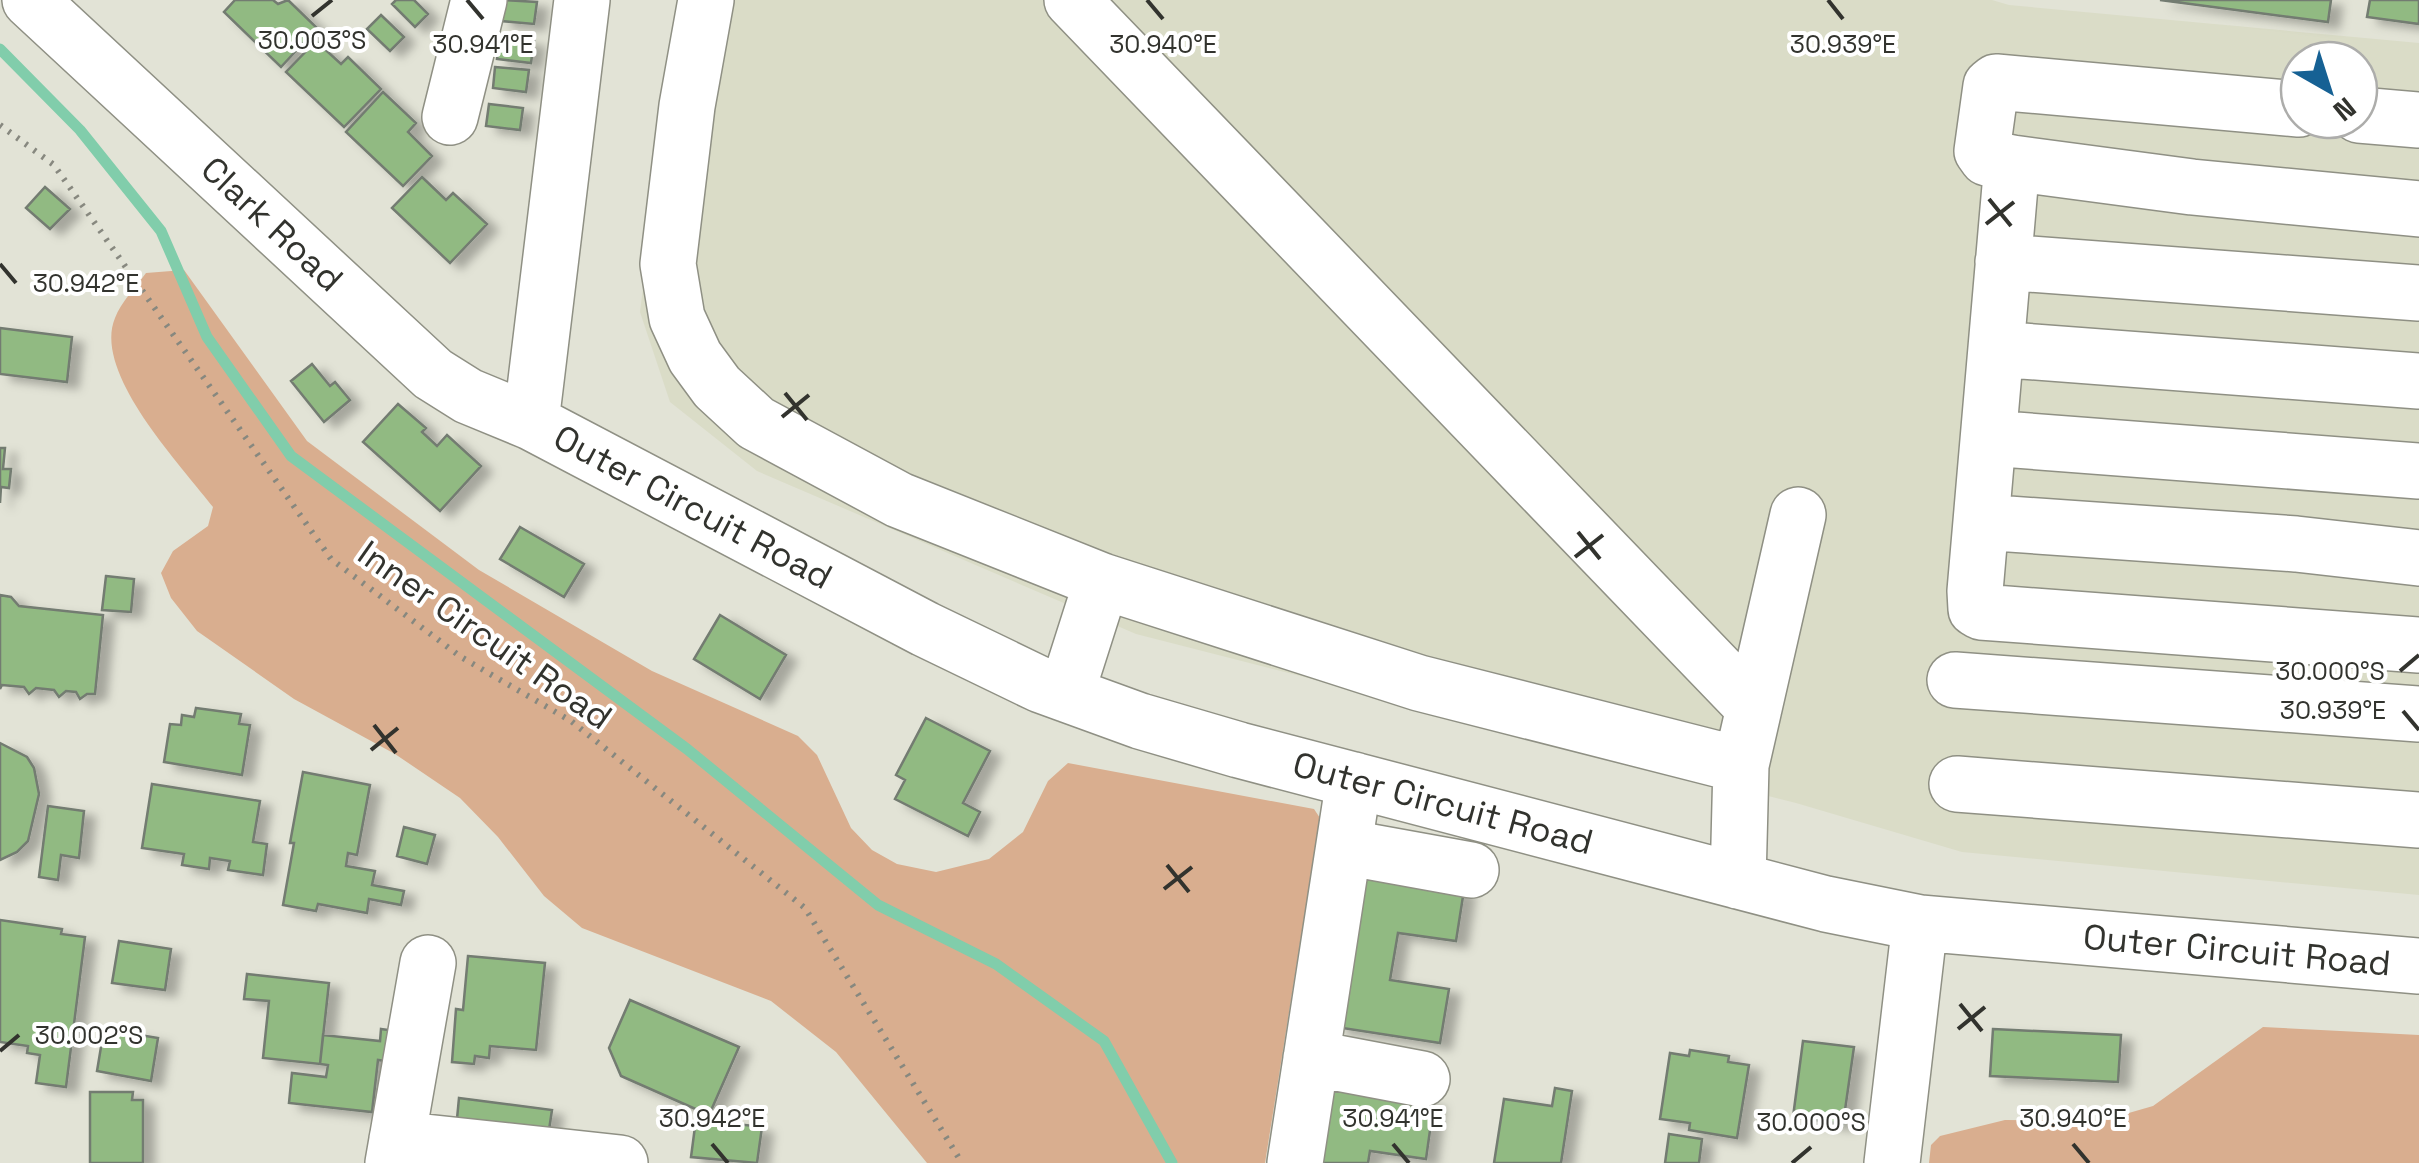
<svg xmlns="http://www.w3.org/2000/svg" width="2419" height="1163" font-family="'Space Grotesk',sans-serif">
<defs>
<filter id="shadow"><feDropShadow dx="11" dy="6" stdDeviation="5" flood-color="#0004"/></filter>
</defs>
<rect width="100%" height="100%" fill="#e2e3d6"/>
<path fill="#dadcc7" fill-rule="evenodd" d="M679,0H1992L2009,5L2419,43V895L1962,852L1796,803L1136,634L757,471L670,402L640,312ZM2299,60H2359V120H2299Z"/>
<path fill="#d9ae8f" d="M184,270L307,441L479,570L652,671L798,736L817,755L851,828L872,850L897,864L936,872L989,859L1023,832L1048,781L1068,763L1314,809L1320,818L1265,1163H927L836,1052L771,1001L582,928L544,896L498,837L460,798L395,754L294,699L197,631L171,598L161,573L173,551L208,526L213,507C182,466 92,373 115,318C121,302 136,287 146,273Z
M2263,1027L2419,1035V1163H1929L1931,1145L1940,1136L2005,1120L2101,1121L2153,1106Z"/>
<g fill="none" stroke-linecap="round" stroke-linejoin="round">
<path stroke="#81cdab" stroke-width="11" d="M0,49L80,130L161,231L207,337L291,456L687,749L878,905L996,964L1104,1041L1172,1163"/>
</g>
<path fill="#91ba82" stroke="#737b71" stroke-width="2.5" filter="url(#shadow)" d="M235,0H273L278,4L288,0L317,28L281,67L224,12Z
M396,0H414L428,14L415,27L392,4Z
M503,0L537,2L534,24L501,21Z
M2160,0H2331L2328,22Z
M2370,0H2419V24L2367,17Z
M381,15L404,37L390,51L367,29Z
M500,37L534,41L531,63L497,59Z
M316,41L341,64L348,57L381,89L344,127L286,72Z
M495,67L529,70L526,92L493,88Z
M383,92L416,123L408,132L432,156L403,186L346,132Z
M489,104L523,108L520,130L486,126Z
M422,177L446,200L453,193L487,224L450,263L392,208Z
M45,187L70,209L50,229L26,208Z
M0,328L72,337L67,382L0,374Z
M312,364L330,386L335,382L350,400L324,422L291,381Z
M398,404L426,428L422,432L437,446L447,435L481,466L440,511L363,442Z
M0,448H5L3,469H11L9,488L1,487L0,503Z
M520,527L584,564L564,597L500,559Z
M106,576L134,579L131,612L102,610Z
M0,595L11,597L19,606L103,615L95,694H87L80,699L76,692L66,691L59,697L54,690L36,688L29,694L24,687L2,685L0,689Z
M720,615L786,655L760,699L694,659Z
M196,708L241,714L239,724L250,725L242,775L164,762L170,724L181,725L182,715L194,717Z
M926,718L990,751L963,803L980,812L968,836L895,799L905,780L896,775Z
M0,743L27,757L34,768L39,794L28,841L17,852L0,860Z
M303,772L370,785L357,855L348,853L346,866L375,871L372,885L404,891L401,905L369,899L367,913L318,904L316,911L283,905L294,843H290Z
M152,784L260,801L253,842L267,844L263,875L228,870L230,861L210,858L209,869L182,865L184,854L142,848Z
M48,806L84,811L79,858L61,855L58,880L39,877Z
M404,827L435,835L427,864L397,856Z
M1351,873L1464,890L1456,941L1398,933L1390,980L1449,989L1440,1043L1336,1027Z
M0,920L62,929L61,934L85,937L66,1087L36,1083L40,1055L27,1053L28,1046L0,1042Z
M119,941L171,949L165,990L112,983Z
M468,956L545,963L536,1050L490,1046L489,1058L475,1056L474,1064L452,1062L456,1009L463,1010Z
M247,974L329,983L320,1064L263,1058L269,1001L244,999Z
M630,1000L739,1047L709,1115L621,1076L609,1048Z
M104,1029L158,1038L151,1081L97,1071Z
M381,1029L396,1031L393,1062L378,1060L372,1112L289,1103L292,1073L326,1077L328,1065L320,1064L323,1035L380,1041Z
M1993,1029L2121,1035L2118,1082L1990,1076Z
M1803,1041L1854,1047L1843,1124L1793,1117Z
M1690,1050L1729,1056L1728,1062L1749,1065L1737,1138L1689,1130L1690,1123L1660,1119L1670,1053L1689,1056Z
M1320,1086L1434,1102L1426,1159L1370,1151L1368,1163H1308Z
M1555,1088L1572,1091L1561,1163H1494L1504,1099L1552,1106Z
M90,1092H133L132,1100H143V1163H90Z
M459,1098L552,1110L549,1130L457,1119Z
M696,1119L762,1127L757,1163L691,1157Z
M1669,1134L1702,1139L1699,1163H1665Z"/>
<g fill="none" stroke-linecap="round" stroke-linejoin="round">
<defs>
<path id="minor" d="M30,0L433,374L468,396L531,422L925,629L1041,685L1140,721L1239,750L1826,904L1920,923L2419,966
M706,0L687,106L668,264L677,318L695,357L717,387L756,423L899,500L1102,581L1419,683L1741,765
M1072,0L1754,708
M2299,109L1996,82L1991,86L1982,151L1987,158L2012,163L2192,187L2419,209
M2359,115L2419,120
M450,117L479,0
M2012,163L1975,591L1976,609L1981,612L2419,645
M2003,262L2419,293
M1996,349L2419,381
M531,422L582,0
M1989,438L2419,471
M1981,522L2296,544L2419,558
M1955,680L2419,714
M1066,694L1102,581
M1957,784L2419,820
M1344,847L1471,870
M1738,881L1741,765L1798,515
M1311,1058L1422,1079
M397,1139L620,1163
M393,1163L428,963
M1295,1163L1354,780
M1892,1163L1920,923"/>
</defs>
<use href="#minor" stroke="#8f9084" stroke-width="58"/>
<path stroke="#87887f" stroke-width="6" stroke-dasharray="2.5 8" stroke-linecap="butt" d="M0,125L54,165L331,559L461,657L571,721L805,908L962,1163"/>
<use href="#minor" stroke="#fff" stroke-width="55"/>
</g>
<path fill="none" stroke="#32332e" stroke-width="4" d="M467,0L483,19M1147,0L1163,19M1828,0L1843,19M312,16L332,0M1989,199L2011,226M1986,224L2014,202M0,264L16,283M785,393L807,420M782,417L809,395M1578,532L1600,559M1575,557L1603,535M2400,671L2419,655M2403,711L2419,730M374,725L396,753M371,750L398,728M1167,865L1189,892M1164,889L1192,867M1960,1004L1982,1031M1958,1029L1985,1007M0,1051L19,1035M712,1144L728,1163M1393,1144L1409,1163M2073,1144L2089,1163M1792,1163L1811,1147"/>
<g text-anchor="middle" stroke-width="8" stroke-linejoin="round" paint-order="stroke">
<g font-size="35" fill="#32332e" stroke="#fff">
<text transform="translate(272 224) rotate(43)" y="12">Clark Road</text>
<text transform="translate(693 507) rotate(28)" y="12">Outer Circuit Road</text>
<text transform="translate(485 635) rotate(35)" y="12">Inner Circuit Road</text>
<text transform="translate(1443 803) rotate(15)" y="12">Outer Circuit Road</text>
<text transform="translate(2237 950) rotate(5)" y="12">Outer Circuit Road</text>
</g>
</g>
<g font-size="25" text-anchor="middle" fill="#32332e" stroke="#fff" stroke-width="8" stroke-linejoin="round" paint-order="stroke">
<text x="312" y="49">30.003°S</text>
<text x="1843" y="53">30.939°E</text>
<text x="483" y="53">30.941°E</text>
<text x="1163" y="53">30.940°E</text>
<text x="86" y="292">30.942°E</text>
<text x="2330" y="680">30.000°S</text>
<text x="2333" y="719">30.939°E</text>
<text x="89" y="1044">30.002°S</text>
<text x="712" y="1127">30.942°E</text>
<text x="1393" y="1127">30.941°E</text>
<text x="2073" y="1127">30.940°E</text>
<text x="1811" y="1131">30.000°S</text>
</g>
<g transform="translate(2329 90) rotate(141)"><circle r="48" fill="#ffffff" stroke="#adadab" stroke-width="2.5"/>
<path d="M0-8L18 38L0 25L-18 38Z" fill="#166194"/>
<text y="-15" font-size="28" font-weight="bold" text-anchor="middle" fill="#32332e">N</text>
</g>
</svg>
